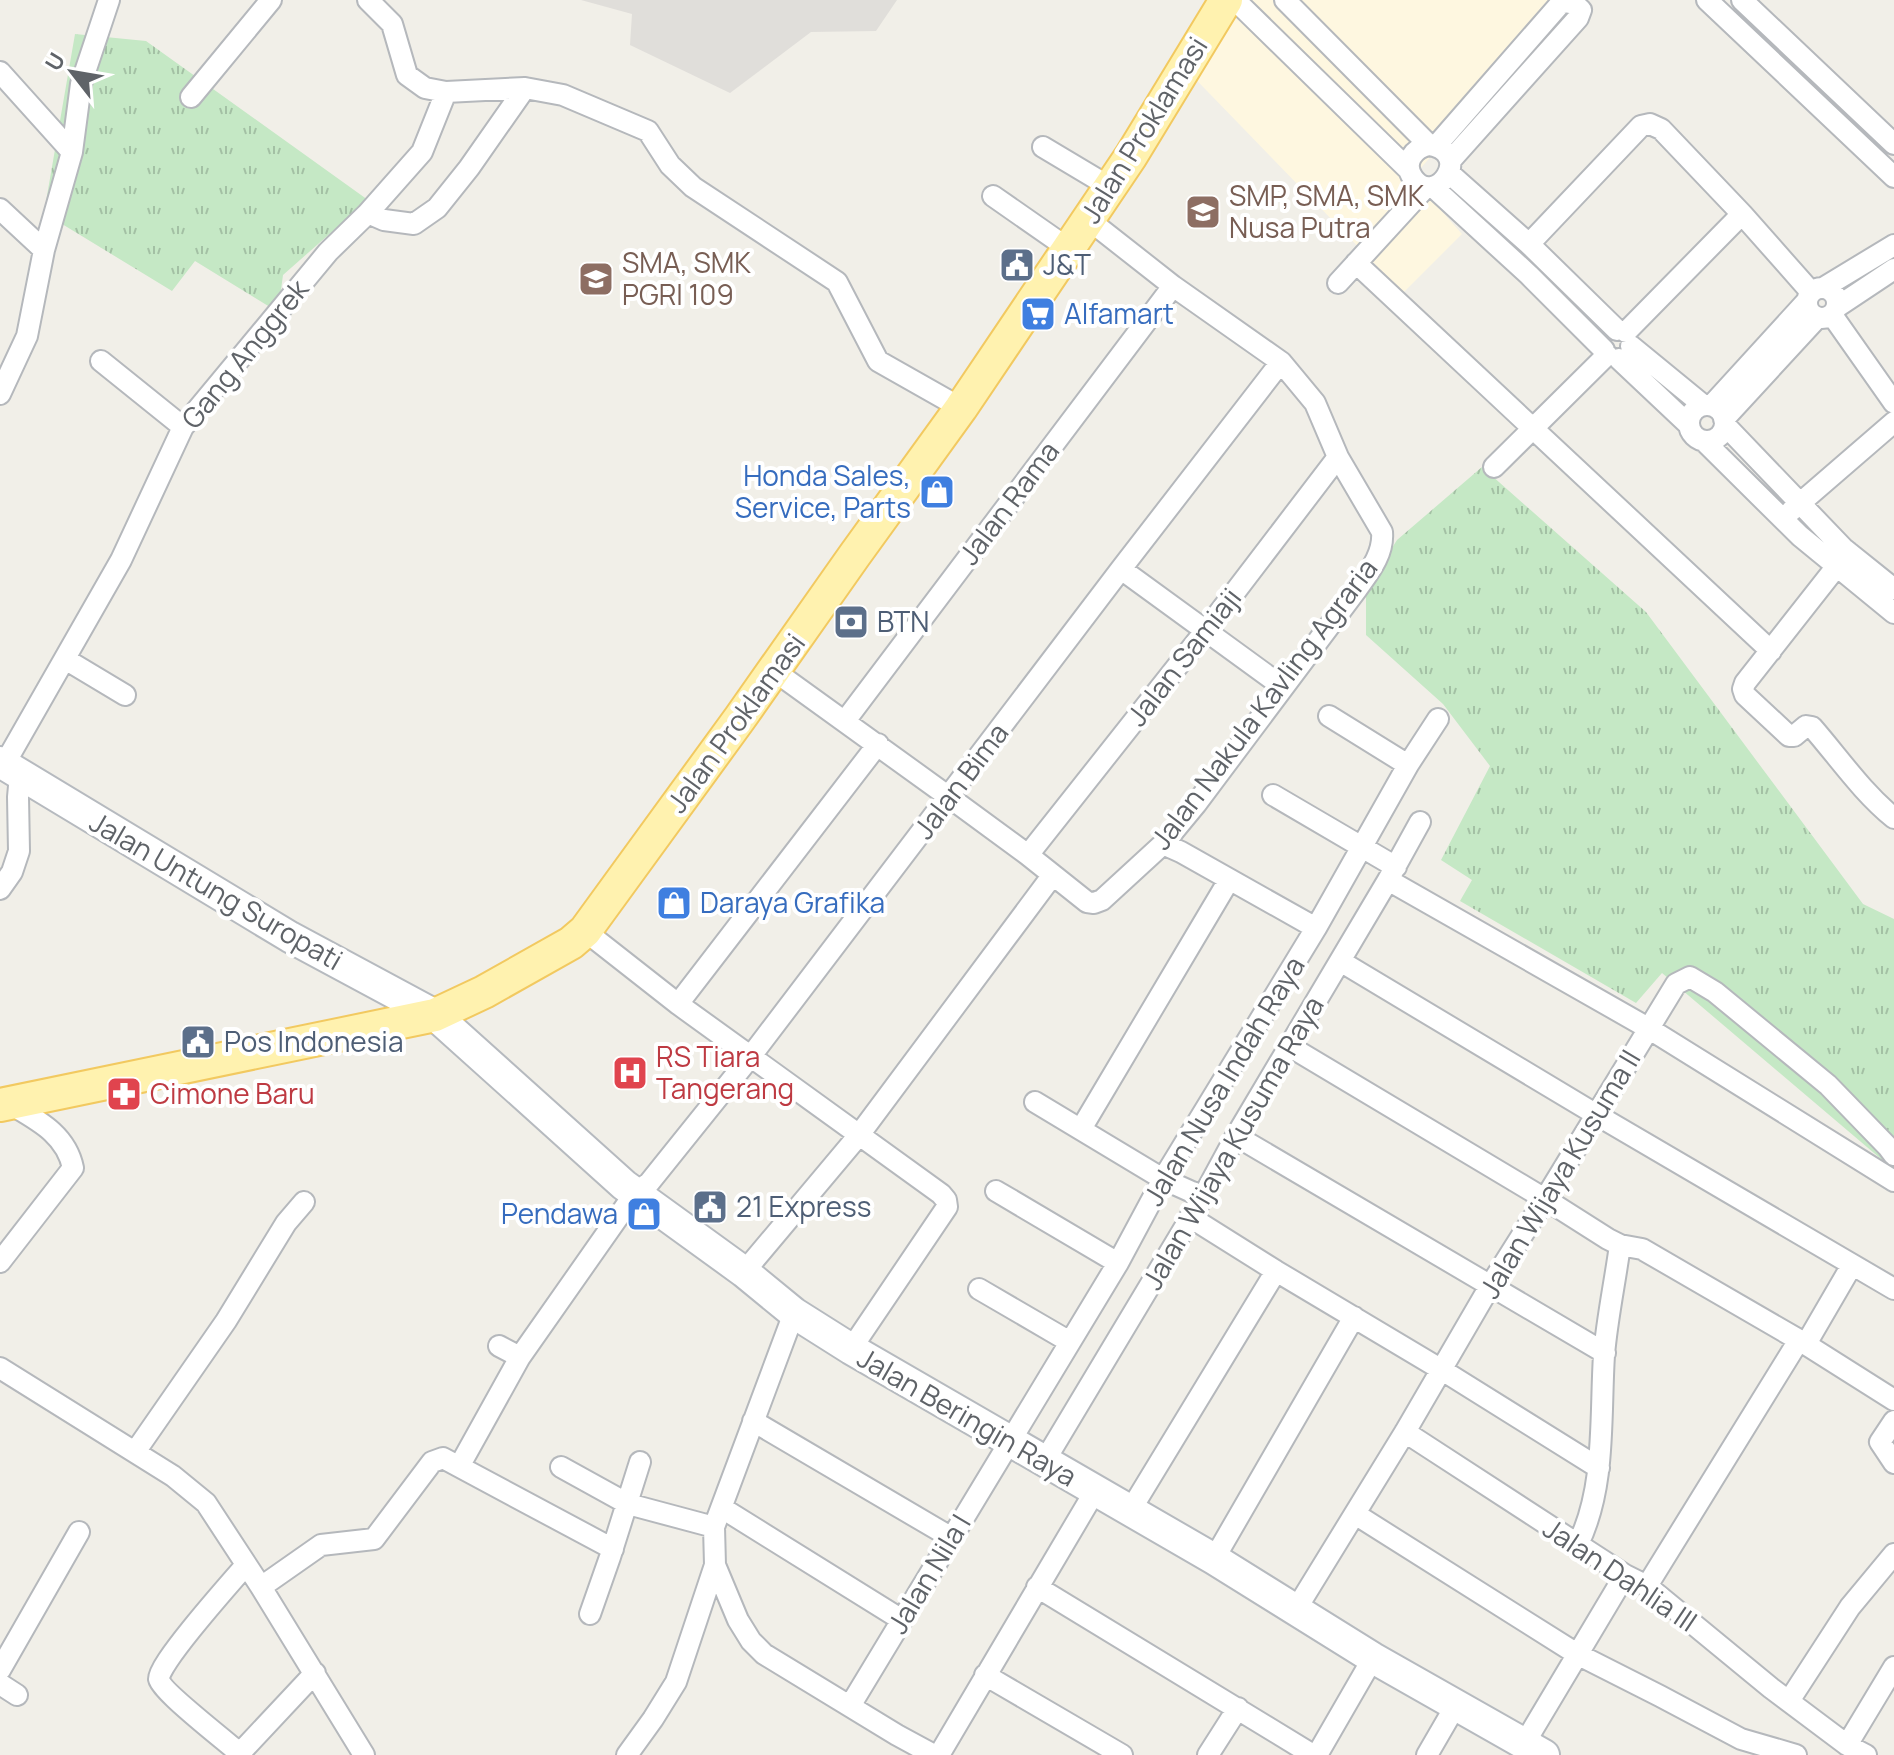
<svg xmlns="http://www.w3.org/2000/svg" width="1894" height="1755" font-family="Manrope,sans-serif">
<defs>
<pattern id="grass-tufts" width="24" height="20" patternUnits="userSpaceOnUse" patternTransform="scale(2)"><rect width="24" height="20" fill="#c5e8c5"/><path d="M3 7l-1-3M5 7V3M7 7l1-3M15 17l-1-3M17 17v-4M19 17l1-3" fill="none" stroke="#a3c0a4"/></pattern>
</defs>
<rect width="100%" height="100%" fill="#f1efe8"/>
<path fill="#fef7e0" d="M1219,0H1568L1412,178L1462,234L1403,293L1177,60Z"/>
<path fill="#e0deda" d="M581,0H897L876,31L811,32L730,93L630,45L632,14Z"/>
<path fill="url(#grass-tufts)" d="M75,34L146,41L368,200L283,275L278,312L195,261L172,291L44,213Z
M1482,467L1646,612L1863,904L1894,919V1170L1662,973L1636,1003L1460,901L1472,880L1441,860L1490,766L1443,704L1366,635V589L1397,540Z"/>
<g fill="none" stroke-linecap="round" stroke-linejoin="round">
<defs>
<path id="street" d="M368,0L392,24L407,75L425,88L446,92L525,88L563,95L648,131L670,165L693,187L837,282L878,361L961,408
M1235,0L1409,170
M1285,0L1429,145C1475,153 1435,209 1413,178C1402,163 1414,148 1429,145
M1707,0L1894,177
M1742,0L1894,144
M0,72L72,152L44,250L27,336L0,394
M191,97L271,0
M1436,146L1561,3C1570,1 1575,4 1581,10L1578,18L1450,161
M1043,147L1110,187
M72,152L81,84L109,0
M1449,173L1529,244L1617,330
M1433,187L1529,275L1604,350
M993,196L1069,249
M0,209L44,250
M368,213L384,220L414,224L437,208L469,168L525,88
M1529,244L1641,126L1650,124L1661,129L1742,214L1811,292
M1356,263L1771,651
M1338,283L1426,187
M1807 303a15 15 0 1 1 30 0a15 15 0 1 1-30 0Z
M1823,288L1894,245
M1837,307L1894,269
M1832,315L1894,403
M1626,332L1742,214
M1631,346L1703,405
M1619,359L1689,425
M101,361L183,427
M1689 423a18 18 0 1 1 36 0a18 18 0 1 1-36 0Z
M1712,405L1806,302
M1724,419L1817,318
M1725,425L1843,548L1894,589
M1704,441L1800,536L1894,613
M1494,467L1607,355
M1791,511L1894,422
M1848,552L1745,683L1743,689L1745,695L1789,736H1794L1806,726L1812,727C1839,758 1862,792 1894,818
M1121,569L1283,687
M65,659L125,695
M773,670L949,797L1028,855L1087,902L1094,903L1102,900L1163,844L1196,804L1357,589C1369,572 1384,554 1382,532L1338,457L1315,403L1281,362L1173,286L1089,220
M1329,716L1408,765
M845,721L1173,286
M4,765L121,560L183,427L328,252L368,213L422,152L446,92
M1273,795L1396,867
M1163,844L1181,852L1316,928
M1028,855L1206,630L1338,457
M1388,880L1648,1028L1894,1181
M0,889L12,872L19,851L18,797L20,775
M585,931L678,1004L941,1194L946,1200L947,1207L851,1349
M1340,961L1602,1118L1894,1289
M678,1004L878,744
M1289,1046L1545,1199L1608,1239L1620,1245L1642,1249L1799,1340L1894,1400
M1035,1102L1163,1179L1203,1197
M1081,1129L1229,880
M1236,1136L1605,1353
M996,1191L1118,1263
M1190,1217L1276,1271L1442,1370L1599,1468
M0,1262L73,1168C66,1134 37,1120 10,1104
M744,1272L859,1135L1052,876
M979,1289L1070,1342
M1806,1344L1852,1265
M499,1346L520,1357
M0,1368L173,1476L206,1503L261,1587L364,1755
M753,1421L952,1538
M1894,1421L1880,1442L1894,1463
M1405,1432L1625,1575L1647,1586L1771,1688L1847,1745L1866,1755
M135,1452L226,1321L286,1223L304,1202
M1044,1462L1203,1197L1236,1136L1388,880L1420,822
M460,1465L520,1357L635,1193L649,1183L751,1056L1121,569L1281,362
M561,1467L628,1504L714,1527
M722,1508L902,1620
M1130,1511L1276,1271
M1355,1514L1577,1654L1660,1696L1741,1739L1796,1755
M1578,1544C1606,1487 1600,1418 1604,1355C1607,1319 1615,1282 1620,1245
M1214,1559L1354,1317
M715,1565L738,1620L751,1641L764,1654L897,1735L934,1755
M1647,1586L1799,1340
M261,1587L321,1545L374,1539L432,1462L443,1458L613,1549
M1037,1587L1313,1755
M1298,1611L1303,1598L1405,1432L1490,1286L1545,1199L1676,984L1690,977L1715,992L1828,1085L1888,1147L1894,1155
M590,1614L610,1557L640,1462
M0,1670L79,1532
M985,1675L1122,1755
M0,1684L17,1695
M1789,1701L1850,1607L1894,1554
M850,1706L1118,1263L1163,1179L1316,928L1408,765L1438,719
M1524,1744L1625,1575
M1847,1745L1894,1667
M240,1753L315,1673
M242,1755C229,1744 161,1691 159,1679C157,1665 233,1580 246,1565
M627,1755L653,1719L676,1682L715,1565L714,1527L794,1313
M939,1755L1095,1491
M1208,1755L1238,1708
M1317,1755L1373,1658
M1427,1755L1456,1705"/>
<path id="secondary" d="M0,762L290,937L435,1015L624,1185L744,1272L794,1313L851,1349L1214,1559L1373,1658L1544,1755"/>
<path id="primary" d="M0,1105L435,1015L484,992L571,943L585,931L740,718L854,556L961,408L1131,156L1226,0"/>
</defs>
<use href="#street" stroke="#b5b8bc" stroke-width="24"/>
<use href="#secondary" stroke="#b6babf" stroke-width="34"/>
<use href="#primary" stroke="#f2c960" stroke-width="36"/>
<use href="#street" stroke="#fff" stroke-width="20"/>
<use href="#secondary" stroke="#fff" stroke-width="30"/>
<use href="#primary" stroke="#fff2af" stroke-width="32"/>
</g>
<defs>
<symbol id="school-square" viewBox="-11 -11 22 22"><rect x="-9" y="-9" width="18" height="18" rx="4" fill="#8d6e63" stroke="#fff"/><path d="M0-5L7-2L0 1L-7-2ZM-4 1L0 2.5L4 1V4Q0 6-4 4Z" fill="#fff"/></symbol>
<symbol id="civic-square" viewBox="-11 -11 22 22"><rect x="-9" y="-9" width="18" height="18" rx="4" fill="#5c6f8a" stroke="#fff"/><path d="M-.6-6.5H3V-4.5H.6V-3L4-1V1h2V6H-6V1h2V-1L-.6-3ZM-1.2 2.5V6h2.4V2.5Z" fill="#fff"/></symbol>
<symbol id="supermarket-square" viewBox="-11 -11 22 22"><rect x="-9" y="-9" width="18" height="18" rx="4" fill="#3f7fe0" stroke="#fff"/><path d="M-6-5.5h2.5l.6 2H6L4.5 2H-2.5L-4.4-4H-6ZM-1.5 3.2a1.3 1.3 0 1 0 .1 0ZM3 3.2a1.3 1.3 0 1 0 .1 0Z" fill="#fff"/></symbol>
<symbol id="shop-square" viewBox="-11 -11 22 22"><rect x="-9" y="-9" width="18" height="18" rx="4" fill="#3f7fe0" stroke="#fff"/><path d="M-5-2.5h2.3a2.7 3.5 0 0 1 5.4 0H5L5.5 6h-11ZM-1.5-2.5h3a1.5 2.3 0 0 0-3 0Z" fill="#fff"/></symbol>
<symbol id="bank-square" viewBox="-11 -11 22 22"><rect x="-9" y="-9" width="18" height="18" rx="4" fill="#5c6f8a" stroke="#fff"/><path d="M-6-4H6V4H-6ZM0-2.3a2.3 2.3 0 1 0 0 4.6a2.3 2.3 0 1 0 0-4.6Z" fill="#fff"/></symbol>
<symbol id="hospital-square" viewBox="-11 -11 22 22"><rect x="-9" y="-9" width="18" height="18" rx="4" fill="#e0444e" stroke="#fff"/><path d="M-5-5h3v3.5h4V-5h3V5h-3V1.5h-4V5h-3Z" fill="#fff"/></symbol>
<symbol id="pharmacy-square" viewBox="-11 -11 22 22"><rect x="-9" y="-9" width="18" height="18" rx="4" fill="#e0444e" stroke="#fff"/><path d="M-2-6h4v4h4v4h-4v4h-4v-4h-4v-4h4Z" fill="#fff"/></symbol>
</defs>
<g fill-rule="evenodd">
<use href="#school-square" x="1183" y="192" width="40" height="40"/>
<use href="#civic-square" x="997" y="245" width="40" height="40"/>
<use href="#school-square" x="576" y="259" width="40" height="40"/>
<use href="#supermarket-square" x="1018" y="294" width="40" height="40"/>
<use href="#shop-square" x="917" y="472" width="40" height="40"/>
<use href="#bank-square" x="831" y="602" width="40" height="40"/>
<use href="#shop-square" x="654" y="883" width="40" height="40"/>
<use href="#civic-square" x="178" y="1022" width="40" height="40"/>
<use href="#hospital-square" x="610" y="1053" width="40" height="40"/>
<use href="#pharmacy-square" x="104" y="1074" width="40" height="40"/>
<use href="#civic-square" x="690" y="1187" width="40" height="40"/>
<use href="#shop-square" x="624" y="1194" width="40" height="40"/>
</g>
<g text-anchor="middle" stroke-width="8" stroke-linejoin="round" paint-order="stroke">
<g font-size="28" fill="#5f6368" stroke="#fff">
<text transform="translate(1144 130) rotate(-58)" y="10">Jalan Proklamasi</text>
<text transform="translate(245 354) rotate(-51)" y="10">Gang Anggrek</text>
<text transform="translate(1009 503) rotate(-53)" y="10">Jalan Rama</text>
<text transform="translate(1184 657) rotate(-52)" y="10">Jalan Samiaji</text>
<text transform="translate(1264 704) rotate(-53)" y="10">Jalan Nakula Kavling Agraria</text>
<text transform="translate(736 723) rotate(-54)" y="10">Jalan Proklamasi</text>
<text transform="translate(961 781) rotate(-53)" y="10">Jalan Bima</text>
<text transform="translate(216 891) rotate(30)" y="10">Jalan Untung Suropati</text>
<text transform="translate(1224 1081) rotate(-59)" y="10">Jalan Nusa Indah Raya</text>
<text transform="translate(1233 1143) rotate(-60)" y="10">Jalan Wijaya Kusuma Raya</text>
<text transform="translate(1560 1174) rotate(-59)" y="10">Jalan Wijaya Kusuma II</text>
<text transform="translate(967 1417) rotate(30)" y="10">Jalan Beringin Raya</text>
<text transform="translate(929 1574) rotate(-59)" y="10">Jalan Nila I</text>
<text transform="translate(1620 1575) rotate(34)" y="10">Jalan Dahlia III</text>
</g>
<g font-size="28" fill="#785e54" stroke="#fff" text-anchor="start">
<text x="1229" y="206">SMP, SMA, SMK<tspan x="1229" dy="32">Nusa Putra</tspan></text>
<text x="622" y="273">SMA, SMK<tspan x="622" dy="32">PGRI 109</tspan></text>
</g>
<g font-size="28" fill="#4e5e75" stroke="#fff" text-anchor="start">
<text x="1043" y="275">J&amp;T</text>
<text x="877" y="632">BTN</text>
<text x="224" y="1052">Pos Indonesia</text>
<text x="736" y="1217">21 Express</text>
</g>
<g font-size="28" fill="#366cbe" stroke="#fff" text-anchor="start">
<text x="1064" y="324">Alfamart</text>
<text x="911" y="486" text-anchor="end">Honda Sales,<tspan x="911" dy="32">Service, Parts</tspan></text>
<text x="700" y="913">Daraya Grafika</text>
<text x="618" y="1224" text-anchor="end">Pendawa</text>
</g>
<g font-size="28" fill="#be3a42" stroke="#fff" text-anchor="start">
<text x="656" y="1067">RS Tiara<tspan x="656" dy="32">Tangerang</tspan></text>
<text x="150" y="1104">Cimone Baru</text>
</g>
</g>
<g transform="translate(72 72) rotate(301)" stroke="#ffffff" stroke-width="6" paint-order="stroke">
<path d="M0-6L14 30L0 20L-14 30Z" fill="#5f6368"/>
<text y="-12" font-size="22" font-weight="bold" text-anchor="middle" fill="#5f6368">U</text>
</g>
</svg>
